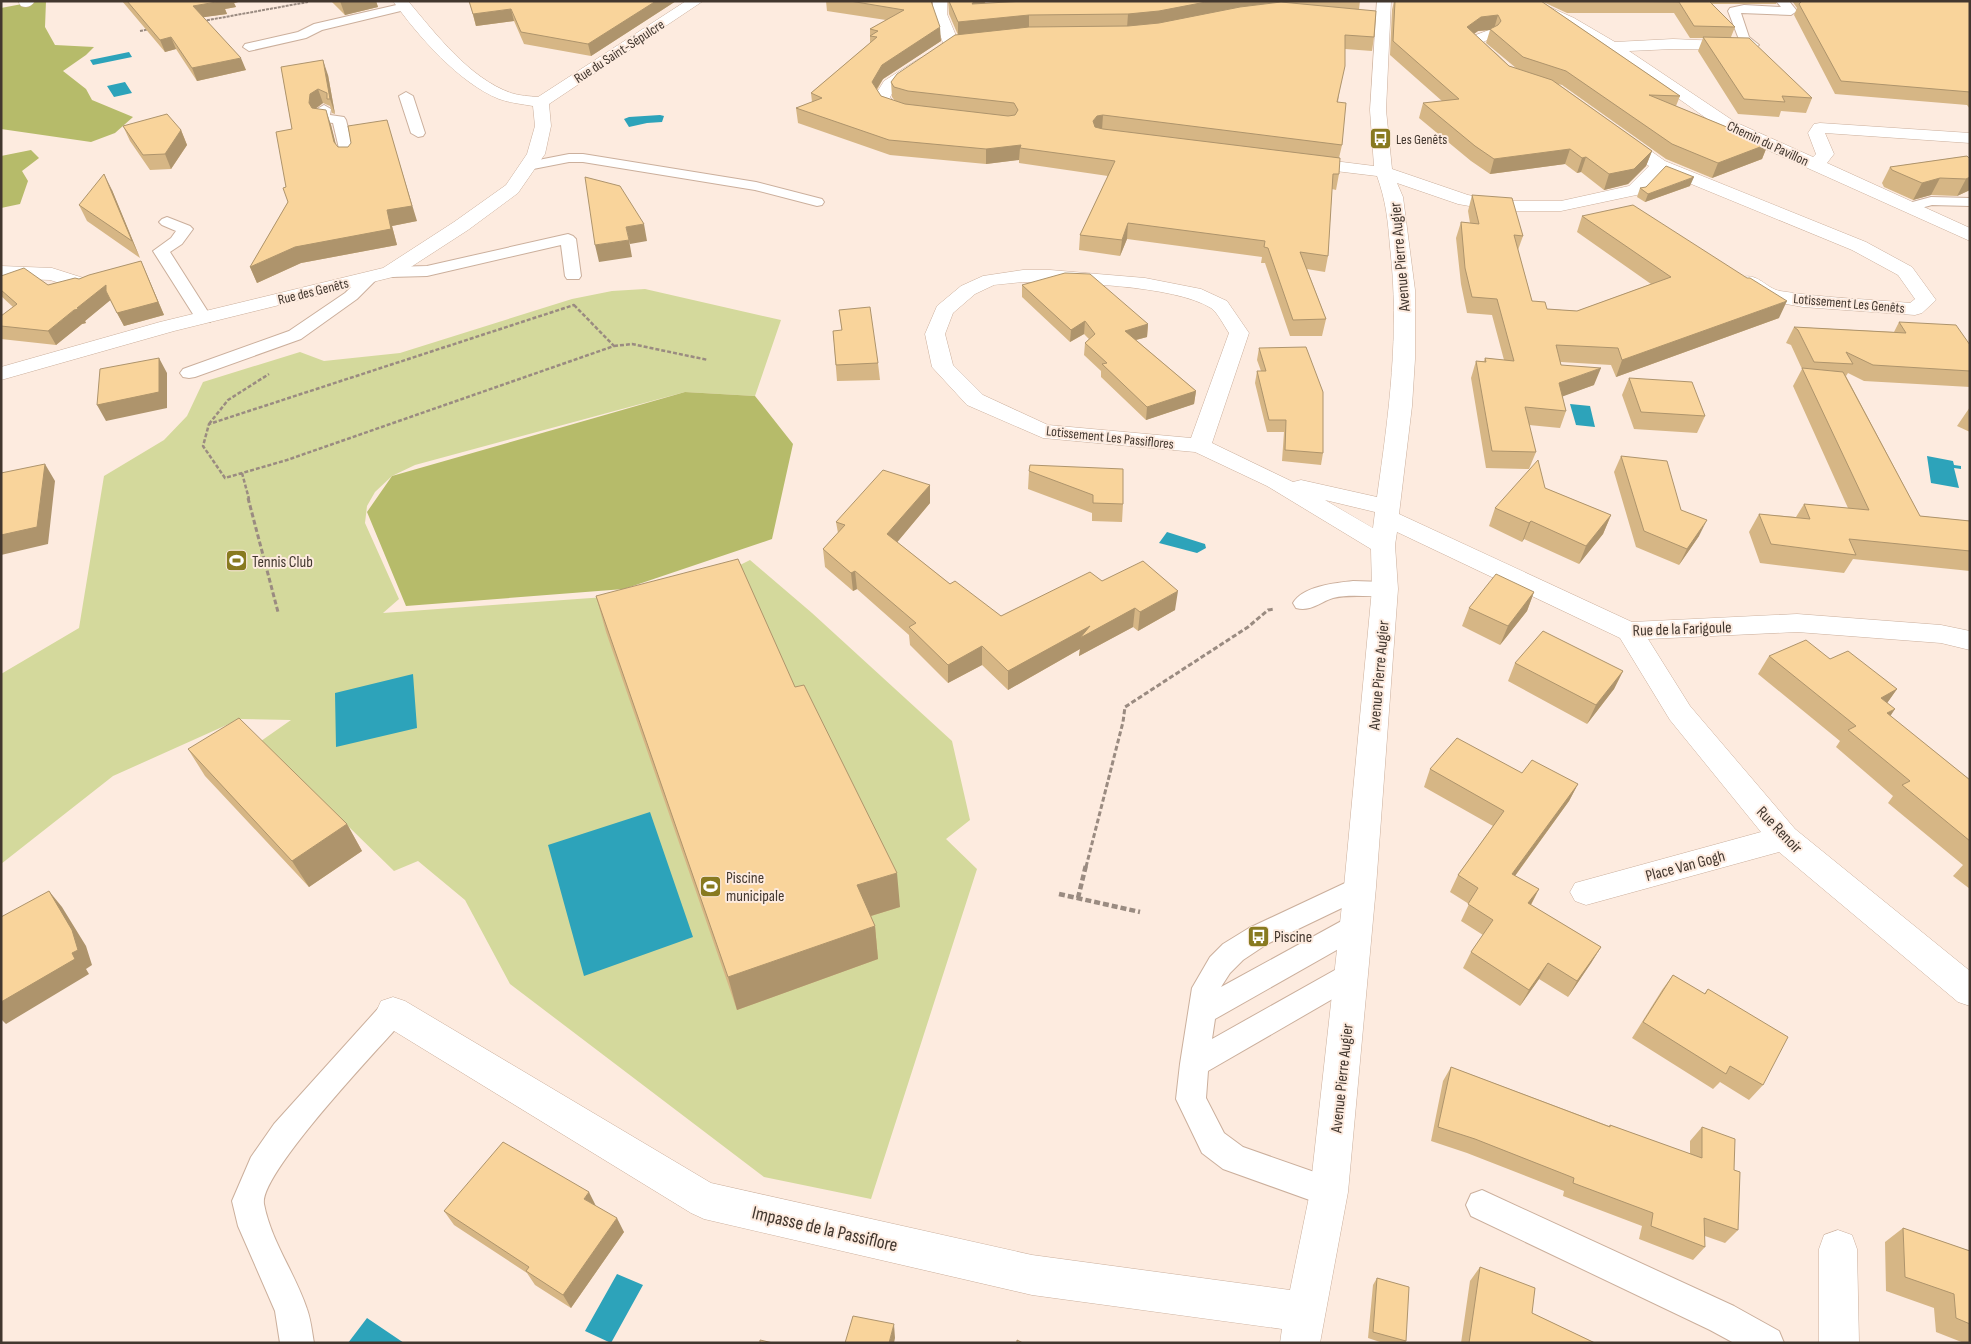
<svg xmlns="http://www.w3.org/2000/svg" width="1971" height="1344" font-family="'Sofia Sans Condensed',sans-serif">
<rect width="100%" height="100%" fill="#fdebdf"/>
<path fill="#d4d99c" d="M645,289L781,320L755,396L685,392L415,465L392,476L375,492L367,506L365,523L399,599L383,613L633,595L736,567L750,560L812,613L952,741L970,820L946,839L977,869L871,1199L764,1177L510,984L465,900L418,861L394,871L261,741L291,720L240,719L113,776L1,864V674L79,628L104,476L164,440L187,416L203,382L300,352L324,361L400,353L572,299L612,291Z"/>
<path fill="#b6bb6a" d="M38,1H46L45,27L55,45L94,47L86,55L63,71L86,89L92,100L133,117L115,133L91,142L1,129V8Z
M31,150L39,158L22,171L28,181L20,204L1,208V156Z
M685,392L755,396L793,444L772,539L624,589L406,606L367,512L392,476Z"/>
<path fill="#2da3ba" d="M129,52L132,57L93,65L90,60Z
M125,82L132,93L114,97L107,86Z
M660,115L664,116L662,122L647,123L629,127L624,119L629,117Z
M1570,404L1590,406L1595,427L1576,425Z
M1927,456L1953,461L1954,465L1961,466V469L1954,468L1959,488L1931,483Z
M1167,532L1205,544L1206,548L1197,553L1159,543Z
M413,674L417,728L336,747L335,693Z
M650,812L693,937L584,976L548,845Z
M617,1274L643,1285L611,1343L585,1331Z
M367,1318L404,1343H348Z"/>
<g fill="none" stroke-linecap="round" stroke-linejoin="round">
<defs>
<path id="service" d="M1776,1H1789L1797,11L1791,15L1741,13L1749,37L1759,45L1753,49L1740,42L1728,11L1730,8L1744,5L1781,7Z
M405,3L409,5L411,7L409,9L322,30L306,38L249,51L243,47L245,44L298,32L314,24Z
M406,92L413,96L425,133L423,136L418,137L411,133L399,96Z
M324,105L331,109L330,115L344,117L346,120L355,157L353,160H343L341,157L333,123L318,121L316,118L317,109Z
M569,154H583L756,182L822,199L824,202L822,205L817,206L755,190L583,162H569L528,170L523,169L521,166L523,163Z
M1931,197L1970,198V206L1932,205L1910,211L1905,210L1903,207L1905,204Z
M167,217L190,226L193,229L182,244L170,252L212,318L210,322H198L153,251L171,238L176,231L162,225L159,222L162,219Z
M568,234L573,236L576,239L581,276L579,279H567L565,276L561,245L427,276L390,277L384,275L382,272L384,269L390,267L427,266Z
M371,272L377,274L379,277L357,299L301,339L195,377L189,378L183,377L180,373L183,369L289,331L345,293L365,274Z
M1353,581L1385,582L1392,584L1396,589L1392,594C1374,599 1353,593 1333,598C1320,602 1311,612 1296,608L1293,603C1303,586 1335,583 1353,581Z
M1360,876L1369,879L1373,887L1369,895L1267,944L1243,960L1230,973L1221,987L1347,918L1356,915L1365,918L1369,926L1365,934L1215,1019L1212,1039L1342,966L1352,962L1362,966L1366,974L1362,982L1208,1071L1206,1098L1224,1133L1243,1147L1340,1181L1344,1192L1340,1203L1329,1207L1223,1169L1202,1153L1176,1099L1180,1064L1192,988L1210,957L1223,944L1249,928Z
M393,999L403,1003L407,1012L403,1021C379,1048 259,1174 264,1204C271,1241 295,1273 307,1309C311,1320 312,1332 314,1343H280L275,1311L238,1226L232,1201L251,1157L274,1124L383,1003Z
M1482,1190L1734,1306L1779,1331L1784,1343H1734L1710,1330L1471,1216L1466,1205L1471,1194Z"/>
<path id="minor" d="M20,1H35C31,7 27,8 21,6L19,3Z
M393,1H408C436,34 469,78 511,93C520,96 529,96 538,97L686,1H703L549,104L551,126L545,154L518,193L468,230L397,276L174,331L1,380V367L160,322L383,268L454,222L506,185L527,154L535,126L533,106C522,104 510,103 499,99C459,83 418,36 393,1Z
M933,1H947V14L959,43L956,46H946L943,43L933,14Z
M1377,1H1391L1386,110L1392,169L1468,195L1497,201H1561L1629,186L1649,166L1612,140L1610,136L1612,132H1624L1665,161L1866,242L1912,267L1936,300L1922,313L1915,315L1803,307L1769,301L1762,299L1739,281L1742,277C1759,273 1765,288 1780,291C1823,298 1867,299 1910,303L1915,299L1898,275L1852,250L1662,172L1641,194L1561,211H1497L1458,204L1397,183L1403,197L1415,290V359L1412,406L1399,514L1632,622L1797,614L1941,625L1970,631V650L1941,643L1797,632L1648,639L1690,706L1795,829L1970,971V1006L1958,1002L1779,852L1586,905L1575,901L1570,892L1575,883L1761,832L1670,720L1620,638L1397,532L1395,545L1398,589L1376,887L1348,1192L1320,1343H1280L1282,1329L1032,1295L704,1219L691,1213L381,1023L376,1012L381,1001L393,997L405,1001L711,1183L1032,1255L1290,1290L1310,1192L1344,887L1372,589L1371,549L1267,486L1195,452L1043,438L967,405L932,367L925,334L937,306L961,286L983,276L1023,270H1050L1145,278L1201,289L1227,301L1249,333L1212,443L1293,482L1301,480L1377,497C1389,412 1400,333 1390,247C1388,221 1386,201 1377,176L1302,167L1296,166L1293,162L1296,158L1302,157L1374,166L1370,110ZM1023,282C1068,282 1174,285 1211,308C1218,313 1224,326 1229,333L1191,438L1048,425L983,395L953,365L945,334L953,313L975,294L994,285ZM1325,500L1375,512L1373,528Z
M1517,1H1536L1574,18L1615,42L1673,39L1744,42L1747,45L1744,48L1739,50L1673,49L1629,51L1735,122L1813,157L1816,154L1808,133L1814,124L1820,123L1970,133V143L1825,133L1834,154L1827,163L1970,228V241L1723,130L1624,60L1564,24L1519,4Z
M1489,30L1494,31L1496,34L1494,37L1483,42L1502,59L1505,62L1502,65H1492L1465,41L1468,38Z
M922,58L927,60L930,63L927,66L896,87L890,97C897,108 913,103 920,113L918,116L912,118L882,109L874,97L884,81L917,60Z
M1,266L52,268L93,281L96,285L93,289L86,291L50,280L1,278Z
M1838,1230L1852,1235L1857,1249L1859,1343H1819V1249L1824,1235Z"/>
</defs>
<use href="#service" stroke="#cbaf9c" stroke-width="2"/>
<use href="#minor" stroke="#cbaf9c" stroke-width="1"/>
<path stroke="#9a8b81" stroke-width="2" stroke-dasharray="3 1" stroke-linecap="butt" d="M203,21L308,2
M140,31L150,29"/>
<path stroke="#9a8b81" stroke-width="2.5" stroke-dasharray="4 2" stroke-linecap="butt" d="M574,305L614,346L287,460L225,478L203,446L209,424Z
M614,346L632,344L708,360
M209,424L228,400L269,374
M242,473L249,499"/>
<path stroke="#9a8b81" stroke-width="3" stroke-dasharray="5 2.5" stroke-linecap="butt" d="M248,498L278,612
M1086,867L1123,722L1125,707L1248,627L1268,610L1275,609"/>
<path stroke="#9a8b81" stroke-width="4.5" stroke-dasharray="6 3" stroke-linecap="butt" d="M1059,894L1140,912
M1078,898L1086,865"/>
<use href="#service" fill="#fff" fill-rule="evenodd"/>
<use href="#minor" fill="#fff" fill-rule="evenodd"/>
</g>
<path fill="#d6b685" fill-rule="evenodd" d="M122,1H242L234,3L236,7L225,9L227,14L203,17L246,70L197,81L176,49L165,52Z
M331,1H376L378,7L345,15Z
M469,1H676L591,56L524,44L514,21L476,26Z
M826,1H931L941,41L883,79L877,90L881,96L895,101L892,97L891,82L958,35L949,14L948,1H986L985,3L1025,1H1360L1359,9L1374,37L1372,51L1345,49L1338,102L1342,145L1339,158V174L1336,190L1332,189L1328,256L1325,272L1307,269L1326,319L1322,336H1290L1265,263H1261L1262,257L1127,239L1120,256L1079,250L1080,235L1108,176L1019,163V160L986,164L890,155L798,123L796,108L812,102L811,93L870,43V29L886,20L827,11Z
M1394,1H1777L1776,4H1711L1735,27L1731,37L1812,98L1806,113L1781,111L1779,117L1738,114L1698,51L1703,38H1690L1674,13H1567L1541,1L1680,96L1676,106L1768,144L1762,159L1712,178L1666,159L1562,85L1558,84L1652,151L1646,166L1628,184L1604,190L1581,172L1577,173L1565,164L1490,174L1471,161L1419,118L1423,103L1442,101L1390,55L1392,10ZM1490,30L1486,43L1516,68L1509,66L1474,34L1478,31Z
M1792,1H1970V109L1967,105L1835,94L1794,15L1797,8Z
M281,67L328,75L335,114L332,113L330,106L323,103L315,109L331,125L336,145L417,221L392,226L397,245L301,263L257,283L250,267L288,202L286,187L292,129Z
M123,126L181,130L187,145L171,169L150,170L130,141Z
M1967,156L1970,190L1957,196L1931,195L1913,200L1884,187L1882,183L1890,167Z
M1690,186L1645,202L1637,197L1640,188Z
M112,190L140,258L87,221L79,205Z
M1472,195L1523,236L1518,250L1532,301L1547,309L1577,311L1651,284L1577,232L1582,216L1779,318L1616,377L1611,365L1561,362V365L1594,385L1562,396L1566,411L1560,428L1529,425L1536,452L1529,469L1486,468L1471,378L1476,361H1484L1485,358L1504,360L1492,315L1467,313L1461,284L1456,238L1461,222L1470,223L1468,211Z
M141,261L147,275L164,315L124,326L110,300L85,321L86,323L82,324L56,345L1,339V316L13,307L1,296V276L48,285L79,279Z
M1022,285L1148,324L1147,337L1136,340L1196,391L1194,404L1146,420L1101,377V371L1084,355L1085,343L1089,339L1084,334L1070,342L1022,297Z
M839,310L878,363L880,380L837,381L833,331H842Z
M1899,322L1970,345V387L1864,381L1848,373L1846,376L1920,516L1970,521V571L1853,559L1844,573L1760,563L1749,532L1759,514L1796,517L1804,504L1848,508L1793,386L1802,369L1791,345L1786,343L1794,327L1894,332Z
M1259,348L1323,453L1321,465L1282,461L1284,432H1267L1255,383L1257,371H1261L1257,360Z
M1629,378L1705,416L1697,433L1634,429L1622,395Z
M1970,407V432L1957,426Z
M1621,456L1681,510L1699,536L1679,565L1636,547L1614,472Z
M1029,471L1123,504L1122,522L1092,521V513L1028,489Z
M930,485V503L897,542L950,584L1001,616L1102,581L1175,610L1138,631L1133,627L1079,656L1080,649L1008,690L982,665L948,683L910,645L909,635L857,589L853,591L825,567L823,549L838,533L836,522Z
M1545,488L1611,515L1603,534L1579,564L1524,539L1522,542L1489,526L1495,508Z
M1534,592L1527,611L1500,645L1462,626L1469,608Z
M596,596L795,687L900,907L871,916L875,926L878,959L737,1010L606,632Z
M1769,656L1830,659L1897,689L1887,703L1890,716L1970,780V889L1953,876L1963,865L1888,803L1893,796L1836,747L1840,741L1758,674Z
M1515,663L1623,671L1614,689L1587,724L1508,681Z
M188,749L347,824L362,851L309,887L205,776Z
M1430,769L1522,773L1578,784L1569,801L1515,876L1539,889L1531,905L1601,947L1591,963L1568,997L1539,979L1520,1006L1463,968L1471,952L1483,935L1461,921L1469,904L1450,892L1458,875L1493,826L1424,787Z
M1673,975L1704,994L1708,989L1763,1085L1749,1100L1720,1082L1713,1089L1632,1038L1662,990Z
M1451,1067L1609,1126L1610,1125L1690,1154V1141L1702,1127L1734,1170L1738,1230L1725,1243L1705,1236V1247L1693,1260L1639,1239L1642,1226L1563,1196L1564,1191L1467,1153L1431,1141L1443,1081Z
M596,1206L624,1232L571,1308L535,1285L527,1273L454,1225L444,1211Z
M1903,1228L1970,1251V1343H1964L1936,1332L1934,1308L1886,1291L1885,1242Z
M1480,1267L1532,1313L1595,1343H1461L1470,1281Z
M1377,1278L1406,1341L1405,1343H1383L1368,1338L1373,1285Z"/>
<path fill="#ae946c" d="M222,1H242L234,3L236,7L225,9L227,14L198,18L193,6Z
M340,1H376L378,7L345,15Z
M656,1H676L591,56L588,44Z
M974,1H986L972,18V4Z
M1211,1H1279V4L1158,25L1127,28L1128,14Z
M511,9L514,21L476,26L473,14Z
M1029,15V29L958,36V22Z
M1498,15L1494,29H1490V30L1478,31L1463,41L1467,27L1481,17Z
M940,27L941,41L883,79L872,96V82L882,65Z
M171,37L176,49L165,52L160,40Z
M241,58L246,70L197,81L192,68Z
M323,60L328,75L335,114L330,99Z
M318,89L323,103L315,109L314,118L309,103L310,94Z
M326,110L331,125L339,157L334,142Z
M1103,115L1102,130L1096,131L1093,121L1097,116Z
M181,130L187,145L171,169L165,154Z
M391,135L417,221L392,226L397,245L301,263L257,283L250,267L295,247L387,210Z
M1768,144L1762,159L1712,178L1718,163Z
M1021,145L1020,148L1019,160L986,164V149Z
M1570,149L1565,164L1490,174L1494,159Z
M1652,151L1646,166L1628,184L1604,190L1609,174Z
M1586,157L1581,172L1577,173L1582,158Z
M104,174L112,190L140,258L132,241Z
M1694,177L1690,186L1645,202L1648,194Z
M1970,177V190L1957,196L1966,179Z
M1940,178L1931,195L1913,200L1922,183Z
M1128,223L1127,239L1120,256L1122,240Z
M644,224L647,241L630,244L626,227Z
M629,240L632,257L599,262L595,245Z
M141,261L147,275L164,315L124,326L117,313Z
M106,285L113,298L85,321L86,323L82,324L56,345L48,331Z
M1787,301L1779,318L1616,377L1622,360Z
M1085,321L1084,334L1070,342L1071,330Z
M1148,324L1147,337L1124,343L1125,331Z
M159,358L167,373V408L106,421L97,405Z
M1601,368L1594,385L1553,400L1559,383Z
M1196,391L1194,404L1146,420L1147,407Z
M45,464L55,481L48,544L1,555V535Z
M930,485V503L889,552L887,534Z
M1611,515L1603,534L1579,564L1586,546Z
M1707,520L1699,536L1679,565L1687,549Z
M1531,521L1524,539L1522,542L1529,523Z
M855,571L857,589L853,591L851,573Z
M1178,591L1175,610L1138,631L1140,612Z
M1534,592L1527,611L1500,645L1508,626Z
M1135,608L1133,627L1079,656L1080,649L1008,690V671L1090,626Z
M982,646V665L948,683V665Z
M1623,671L1614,689L1587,724L1596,705Z
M1897,689L1885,706L1881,698Z
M1895,709L1883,727L1887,713Z
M1578,784L1569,801L1504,891L1512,874Z
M347,824L362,851L309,887L292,861Z
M897,873L900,907L861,919L857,885Z
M1539,889L1530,906L1528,903Z
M49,891L62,907L86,946L92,965L86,969L89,974L6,1024L1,1019V1002L72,953Z
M875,926L878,959L737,1010L728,977Z
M1601,947L1591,963L1568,997L1577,981Z
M1548,963L1539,979L1520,1006L1529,990Z
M589,1192L596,1206L584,1199Z
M617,1218L624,1232L571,1308L563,1295Z
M894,1324L895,1338L894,1343H889Z"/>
<path fill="#f9d49b" stroke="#ae946c" d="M127,1H222L193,6L241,58L192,68L171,37L160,40Z
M469,1H656L588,44L521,32L511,9L473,14Z
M850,1H931L940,27L882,65L872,82L881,96L905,104L1008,116L1015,115L1018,110L1014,103L908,91L894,87L891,82L897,74L955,35L1029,27L1128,26L1159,23L1240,7L1281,2L1376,11L1374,37L1345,35V66L1337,102L1346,103L1342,145L1103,115L1097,116L1093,121L1095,127L1103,129L1340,158L1339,174H1333L1328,256L1300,252L1326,319L1293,320L1268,248L1264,247L1265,241L1128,223L1122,240L1080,235L1115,161L1020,148L1021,145L986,149L889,140L796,108L822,98L811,93L877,37L870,36L878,31L870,29L904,10Z
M949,1H974L972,4L1025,1H1211L1159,11L1128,14L1029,15L958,22Z
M1395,1H1541L1680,96L1649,95L1768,144L1718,163L1672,144L1566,71L1523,57L1490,29L1498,25L1501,21L1498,15L1481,17L1467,27L1509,66L1552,80L1652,151L1634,169L1609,174L1586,157L1582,158L1570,149L1494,159L1475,146L1423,103L1459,99L1393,41Z
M1613,1H1709L1735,27L1694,26L1679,2Z
M1802,1H1970V92L1841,81L1799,4Z
M1703,37L1749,38L1812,98L1782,96L1785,102L1744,99Z
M323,60L330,99H327V93L318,89L310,94L309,103L312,108L326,110L334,142L338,147H348L351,143L348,126L387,120L412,206L387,210L391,229L295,247L250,267L288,202L283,188L286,187L276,132L292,129L281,67Z
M167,114L181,130L165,154L143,155L123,126Z
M1967,156L1970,159V177L1966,179L1940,178L1922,183L1892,170L1890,167Z
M1666,166L1694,177L1648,194L1640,188L1646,187Z
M104,174L132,241L79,205Z
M585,177L620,186L644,224L626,227L629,240L595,245Z
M1472,195L1512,198L1523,236L1514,235L1532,301L1545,302L1547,309L1577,311L1671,277L1582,216L1633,205L1747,278H1750L1787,301L1622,360L1618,348L1556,345L1561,365L1601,368L1559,383L1566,411L1525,407L1536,452L1492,451L1476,361L1486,362L1485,358L1514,361L1497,299L1472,297L1465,268L1461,222L1479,224Z
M141,261L158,302L117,313L106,291V285L77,308L79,309L74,310L48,331L1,326V316L17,304L1,290V276L24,268L48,285L75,278L79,279L89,275Z
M1065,273L1090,274L1148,324L1125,331L1196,391L1147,407L1102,364L1107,363L1085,343L1095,334L1085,321L1071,330L1022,285Z
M870,307L878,363L836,365L833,331L842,330L839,310Z
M1899,322L1956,325L1970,345V371L1873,365L1846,352L1853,364L1814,362L1798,330L1794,327L1906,333Z
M1306,347L1323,392V453L1285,450L1286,420H1269L1257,371H1266L1259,348Z
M159,358V392L97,405L100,369Z
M1802,368L1843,372L1920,516L1970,521V551L1849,539L1856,555L1771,544L1759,514L1810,519L1804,504L1869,510Z
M1629,378L1692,382L1705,416L1641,412Z
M1621,456L1667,461L1681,510L1707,520L1687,549L1644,531Z
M1538,460L1545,488L1611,515L1586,546L1531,521L1529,523L1495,508Z
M45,464L37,527L1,535V473Z
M1030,465L1123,469V504L1093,503V495L1029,471Z
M883,470L930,485L887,534L950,584L955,581L1001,616L1090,572L1102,581L1143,561L1178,591L1140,612L1135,608L1080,638L1090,626L1008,671L982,646L948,665L909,627L916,623L855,571L851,573L823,549L845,525L836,522Z
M738,559L795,687L804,685L897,873L857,885L875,926L728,977L596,596Z
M1496,574L1534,592L1508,626L1469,608Z
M1543,631L1623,671L1596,705L1515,663Z
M1806,640L1830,659L1848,651L1897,689L1881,698L1895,709L1887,713L1970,780V841L1902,785L1910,781L1848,730L1856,726L1769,656Z
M239,718L347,824L292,861L188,749Z
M1457,738L1522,773L1532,760L1578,784L1512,874L1539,889L1528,903L1601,947L1577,981L1548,963L1529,990L1471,952L1493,920L1468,904L1478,888L1458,875L1504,811L1430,769Z
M49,891L72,930L78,950L72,953L75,959L1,1002V917Z
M1673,975L1705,994L1708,989L1788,1037L1763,1085L1730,1066L1726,1074L1643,1022Z
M1451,1067L1610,1127V1125L1702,1158V1127L1735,1139L1734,1170L1740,1172L1738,1230L1704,1218L1705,1247L1651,1226L1653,1213L1573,1183L1574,1178L1475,1139L1438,1127Z
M503,1142L589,1192L584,1199L617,1218L563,1295L526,1271L529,1267L444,1211Z
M1903,1228L1970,1251V1324L1956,1318L1954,1294L1905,1277Z
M1480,1267L1535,1288L1532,1313L1595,1343H1469Z
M1377,1278L1409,1287L1406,1341L1373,1332Z
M853,1316L894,1324L889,1343H845Z
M760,1340L773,1343H760Z
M1017,1340L1023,1343H1017Z"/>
<defs>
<symbol id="bus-square" viewBox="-11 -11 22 22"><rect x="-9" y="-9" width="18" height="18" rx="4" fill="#887a20" stroke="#fdebdf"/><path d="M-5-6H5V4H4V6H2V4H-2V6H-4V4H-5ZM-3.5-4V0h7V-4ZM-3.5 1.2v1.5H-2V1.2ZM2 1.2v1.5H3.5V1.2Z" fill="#fff"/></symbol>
<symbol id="stadium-square" viewBox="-11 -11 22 22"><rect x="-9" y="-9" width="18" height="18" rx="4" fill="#887a20" stroke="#fdebdf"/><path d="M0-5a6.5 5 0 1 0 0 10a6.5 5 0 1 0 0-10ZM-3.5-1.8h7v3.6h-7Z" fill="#fff"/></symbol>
</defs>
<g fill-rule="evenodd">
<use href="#bus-square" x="1368" y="126" width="25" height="25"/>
<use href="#stadium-square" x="224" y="548" width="25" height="25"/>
<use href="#stadium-square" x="698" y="874" width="25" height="25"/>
<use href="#bus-square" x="1246" y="924" width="25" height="25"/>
</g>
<g text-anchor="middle" stroke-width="4" stroke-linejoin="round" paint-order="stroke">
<g font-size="14" fill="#42372f" stroke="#fdebdf">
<text transform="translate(619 51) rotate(-33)" y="5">Rue du Saint-Sépulcre</text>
<text transform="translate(1768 143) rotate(25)" y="5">Chemin du Pavillon</text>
<text transform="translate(313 291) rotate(-14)" y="5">Rue des Genêts</text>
<text transform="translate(1849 303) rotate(5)" y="5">Lotissement Les Genêts</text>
<text transform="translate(1110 437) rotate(6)" y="5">Lotissement Les Passiflores</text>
</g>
<g font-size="14" fill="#42372f" stroke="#fdebdf" text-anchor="start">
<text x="1396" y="144">Les Genêts</text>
</g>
<g font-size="16" fill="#42372f" stroke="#fdebdf">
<text transform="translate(1399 257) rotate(-95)" y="6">Avenue Pierre Augier</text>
<text transform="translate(1682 628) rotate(-2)" y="6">Rue de la Farigoule</text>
<text transform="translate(1378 675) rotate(-85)" y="6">Avenue Pierre Augier</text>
<text transform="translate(1780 829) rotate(46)" y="6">Rue Renoir</text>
<text transform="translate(1685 865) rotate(-15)" y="6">Place Van Gogh</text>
<text transform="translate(1341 1078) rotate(-84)" y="6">Avenue Pierre Augier</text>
</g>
<g font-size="16" fill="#42372f" stroke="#fdebdf" text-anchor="start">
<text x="252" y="567">Tennis Club</text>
<text x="726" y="883">Piscine<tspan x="726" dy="18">municipale</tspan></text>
<text x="1274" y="942">Piscine</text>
</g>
<g font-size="19" fill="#42372f" stroke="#fdebdf">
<text transform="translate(825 1228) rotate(13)" y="7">Impasse de la Passiflore</text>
</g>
</g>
<rect width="1971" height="1344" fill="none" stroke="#42372f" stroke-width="5"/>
</svg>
